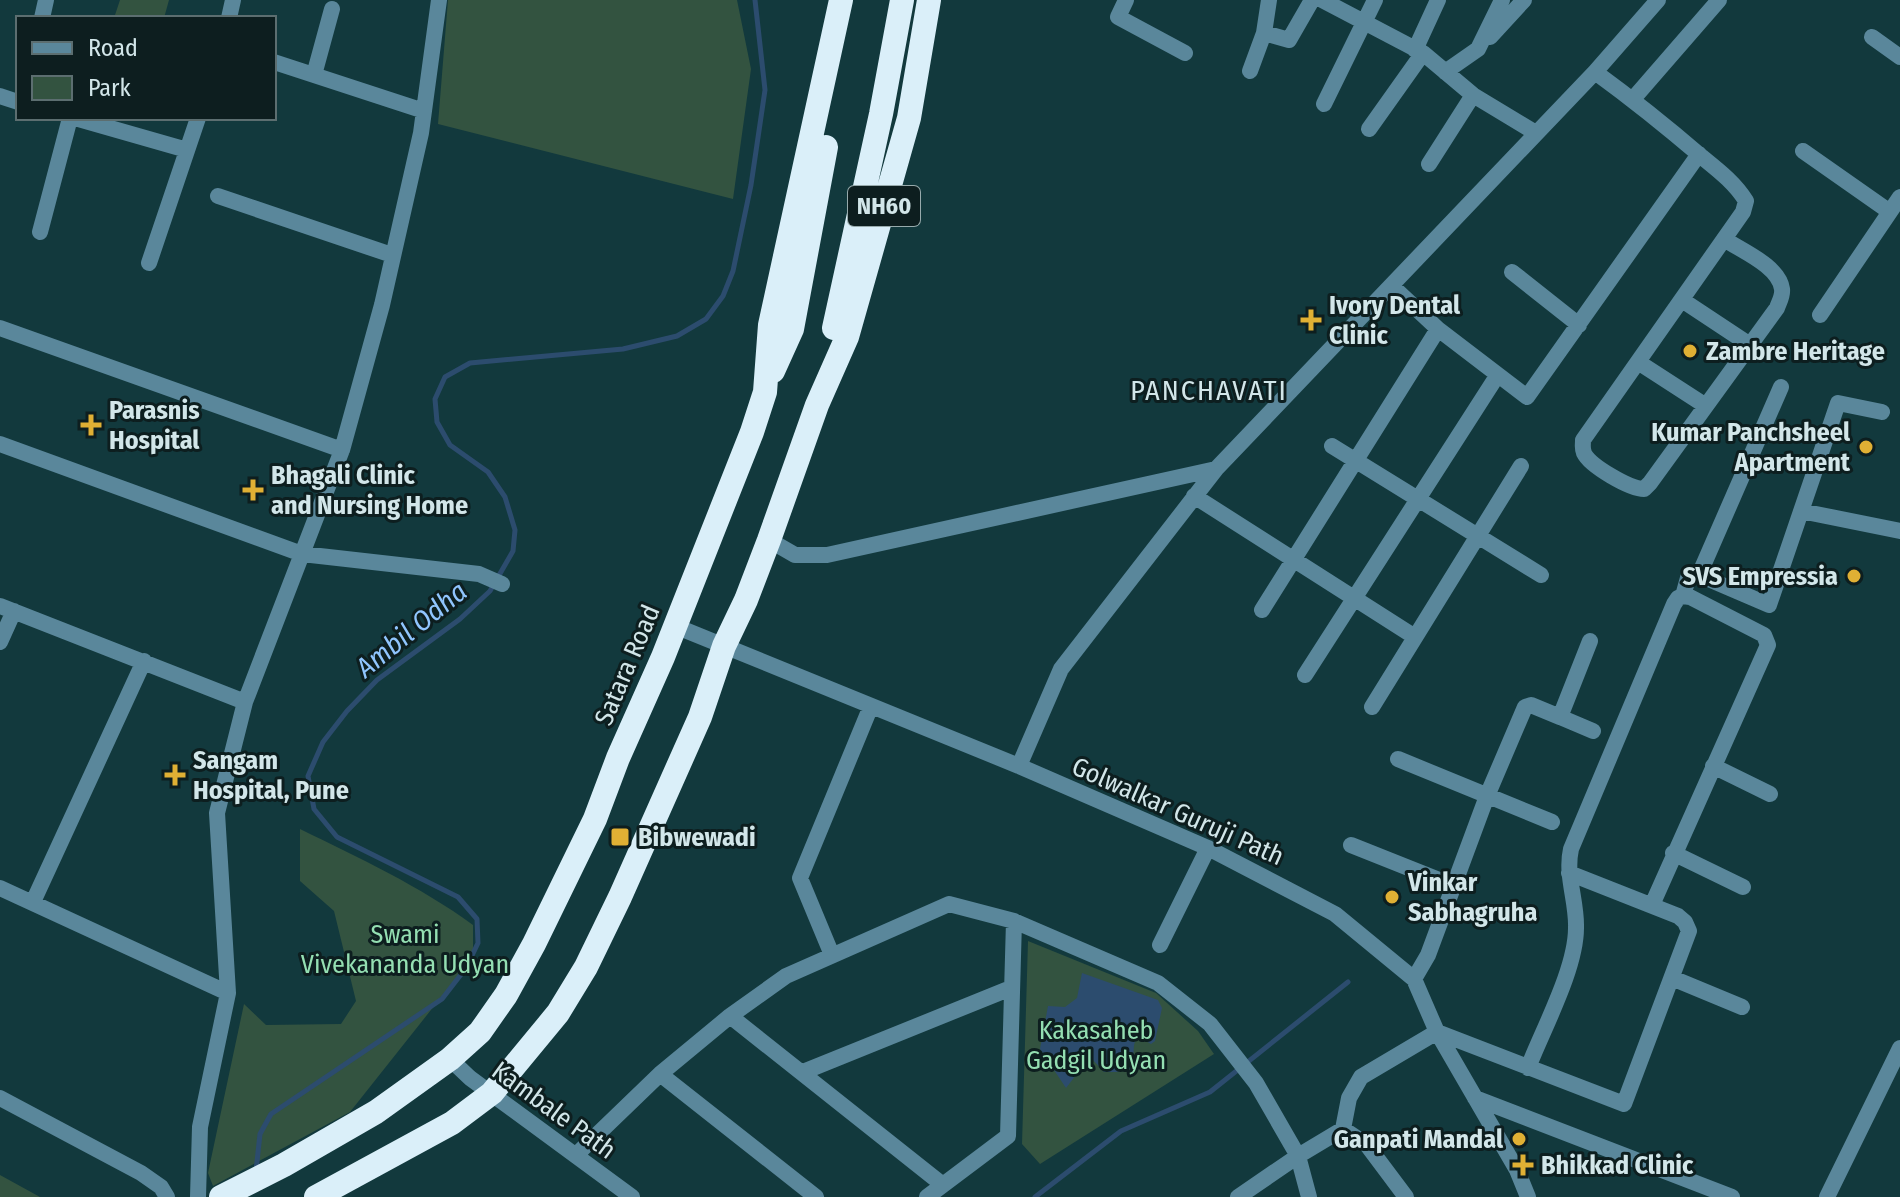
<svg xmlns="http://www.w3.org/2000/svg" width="1900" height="1197" font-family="'Fira Sans Condensed',sans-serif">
<rect width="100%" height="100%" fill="#12393d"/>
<path fill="#335340" d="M120,0H169L164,18H114Z
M448,0H737L751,69L733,199L438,124Z
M300,829C359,858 420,886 473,925V957L350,1112L213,1186L208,1173L244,1004L266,1025L341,1024L356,1001L334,911L300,881Z
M1028,941L1156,993L1198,1031L1214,1054L1040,1164L1022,1144Z
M0,1175L40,1197H0Z"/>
<path fill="#2c4c6e" d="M1082,973L1158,1000L1162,1008L1155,1041L1151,1044L1138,1036C1130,1046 1137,1059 1130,1069L1116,1072H1104L1093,1060L1086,1062L1066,1088L1040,1049L1048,1006L1065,1007L1077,998Z"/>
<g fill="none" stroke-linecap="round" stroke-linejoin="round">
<path stroke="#2c4c6e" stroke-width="5" d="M256,1171L260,1134L271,1114L442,999L466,968L478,943L477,919L458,897L337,837L314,809L308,776L323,742L347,711L377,680L460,619L490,591L513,551L515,530L505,497L488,472L450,445L437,422L435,399L445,377L470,363L623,349L677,336L706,319L723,296L733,271L751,185L765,90L755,0
M1035,1197L1121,1131L1210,1092L1348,982"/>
<path stroke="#5a879b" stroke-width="16" d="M1126,0L1118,17L1185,53
M1322,0L1423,53L1473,95L1536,133
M42,18L46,0
M229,18L233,0
M1264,33L1289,40L1312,0
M1490,37L1524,0
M1872,37L1900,57
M1415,50L1438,0
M274,62L424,111
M1250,71L1264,33L1269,0
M1445,72L1478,49L1502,0
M1595,72C1632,99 1667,127 1702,157C1718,170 1735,183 1746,201L1743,212L1583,440C1583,446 1582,448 1584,453C1590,466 1630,489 1644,489L1650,483L1777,308C1779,302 1783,296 1782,289C1779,266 1742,251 1724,239
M314,75L332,9
M0,96L18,102
M1633,99L1719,0
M1324,104L1375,0
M75,118L187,150
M1369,129L1423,53
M1803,151L1890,212
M1429,164L1473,95
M218,196L392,255
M40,232L70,118
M149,263L198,118
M1512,272L1579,325
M1392,286L1438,329L1527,397L1699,154
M1682,300L1750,345
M1820,315L1900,197
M0,328L342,450
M1638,362L1706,406
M0,444L302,554L479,574L502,584
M1332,446L1541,575
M1194,496L1415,637
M1801,511L1900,531
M769,540L795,555H827L1216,469
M1699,575L1781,387
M0,606L245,702
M1262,610L1438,329
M675,626L1019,766L1208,848L1335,914L1414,979L1437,1032L1517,1170L1528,1197
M0,642L14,611
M1305,675L1497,376
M1372,707L1521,466
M1560,717L1593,731
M1398,759L1552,822
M1019,766L1061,669L1216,469L1595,72L1658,0
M1713,766L1770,794
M1351,845L1454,886
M1673,853L1743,887
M0,888L228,993
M33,902L144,661
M1652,905L1768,645L1764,635L1690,597L1683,596
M1160,945L1208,848
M832,955L800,878L871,706
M1672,978L1742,1007
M1414,979L1428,955L1487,796L1525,707L1531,705L1560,717L1590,641
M730,1016L943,1185
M450,1059L470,1078L632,1197
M1528,1068C1543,1029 1576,969 1576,928C1577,901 1565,876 1571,849L1674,604L1678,598L1683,596L1688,578L1699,575L1769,605L1838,403L1882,412
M803,1072L1011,988
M660,1074L816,1197
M0,1098L141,1173L161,1187L167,1197
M1475,1098L1732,1197
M1343,1129L1349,1098L1361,1077L1437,1032L1624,1104L1689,931L1685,922L1678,916L1569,873
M576,1155L660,1074L730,1016L786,976L949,904L1014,921L1158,983L1210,1024L1256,1083L1298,1156L1309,1197
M198,1197L200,1127L228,993L217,813L245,702L342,450L382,305L421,133L439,0
M927,1197L1008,1136L1014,921
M1238,1197L1298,1156L1343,1129L1367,1145L1406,1197
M1827,1197L1900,1048"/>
<path stroke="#daeff9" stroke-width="24" d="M834,328L881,114L902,0
M773,371L792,329L826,147
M221,1197L284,1165L376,1112L450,1059L480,1032L506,995L534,944L595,819L618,758L663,657L752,432L765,392L770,325L841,0
M316,1197L452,1123L492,1093L558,1013L586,967L620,897L700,717L724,646L746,600L769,540L817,405L847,337L909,118L929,0"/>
</g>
<g fill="#e0b034" stroke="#0d1e1f" stroke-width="3">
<path d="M1307 308h8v8h8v8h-8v8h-8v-8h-8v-8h8z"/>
<circle cx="1690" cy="351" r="8"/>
<path d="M87 413h8v8h8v8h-8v8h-8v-8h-8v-8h8z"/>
<circle cx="1866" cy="447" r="8"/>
<path d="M249 478h8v8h8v8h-8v8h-8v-8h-8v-8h8z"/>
<circle cx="1854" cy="576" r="8"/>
<path d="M171 763h8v8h8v8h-8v8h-8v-8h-8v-8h8z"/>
<rect x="610" y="827" width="20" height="20" rx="4"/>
<circle cx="1392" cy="897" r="8"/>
<circle cx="1519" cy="1139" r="8"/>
<path d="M1519 1153h8v8h8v8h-8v8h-8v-8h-8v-8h8z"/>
</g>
<g text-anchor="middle" stroke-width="6" stroke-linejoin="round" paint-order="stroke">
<rect fill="#0d1e1f" stroke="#97aaac" stroke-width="2" x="848" y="186" width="72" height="40" rx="6"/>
<g font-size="24" font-weight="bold" fill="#d2e6e9">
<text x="884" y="214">NH60</text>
</g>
<g font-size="26" font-weight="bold" fill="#d2e6e9" stroke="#0d1e1f" text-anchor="start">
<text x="1329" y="314">Ivory Dental<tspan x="1329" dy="30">Clinic</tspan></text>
<text x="1706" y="360">Zambre Heritage</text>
<text x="109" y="419">Parasnis<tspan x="109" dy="30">Hospital</tspan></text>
<text x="1850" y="441" text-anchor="end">Kumar Panchsheel<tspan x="1850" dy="30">Apartment</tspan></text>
<text x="271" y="484">Bhagali Clinic<tspan x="271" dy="30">and Nursing Home</tspan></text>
<text x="1838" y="585" text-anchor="end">SVS Empressia</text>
<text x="193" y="769">Sangam<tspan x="193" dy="30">Hospital, Pune</tspan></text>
<text x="638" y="846">Bibwewadi</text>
<text x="1408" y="891">Vinkar<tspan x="1408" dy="30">Sabhagruha</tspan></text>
<text x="1503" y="1148" text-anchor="end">Ganpati Mandal</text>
<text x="1541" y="1174">Bhikkad Clinic</text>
</g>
<g font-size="26" fill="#d2e6e9" stroke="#0d1e1f">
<text transform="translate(627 665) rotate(-67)" y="9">Satara Road</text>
<text transform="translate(1178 811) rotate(24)" y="9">Golwalkar Guruji Path</text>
<text transform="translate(554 1110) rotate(36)" y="9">Kambale Path</text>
</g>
<g font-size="26" fill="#94dfb2" stroke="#0d1e1f">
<text x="405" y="943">Swami<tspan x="405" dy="30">Vivekananda Udyan</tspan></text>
<text x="1096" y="1039">Kakasaheb<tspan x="1096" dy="30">Gadgil Udyan</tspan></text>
</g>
<g font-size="28" letter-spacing="2" fill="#d2e6e9" stroke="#0d1e1f">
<text x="1209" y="400">PANCHAVATI</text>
</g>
<g font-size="28" font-style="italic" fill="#90c5fe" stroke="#0d1e1f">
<text transform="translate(411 629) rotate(-39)" y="10">Ambil Odha</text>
</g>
</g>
<rect x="16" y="16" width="260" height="104" fill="#0d1e1f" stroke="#5c6e70" stroke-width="2"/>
<rect x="32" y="42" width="40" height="12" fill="#5a879b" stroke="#5c6e70" stroke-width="2"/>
<text x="88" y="56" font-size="24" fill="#d2e6e9">Road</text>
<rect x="32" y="76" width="40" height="24" fill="#335340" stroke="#5c6e70" stroke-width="2"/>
<text x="88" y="96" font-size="24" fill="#d2e6e9">Park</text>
</svg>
